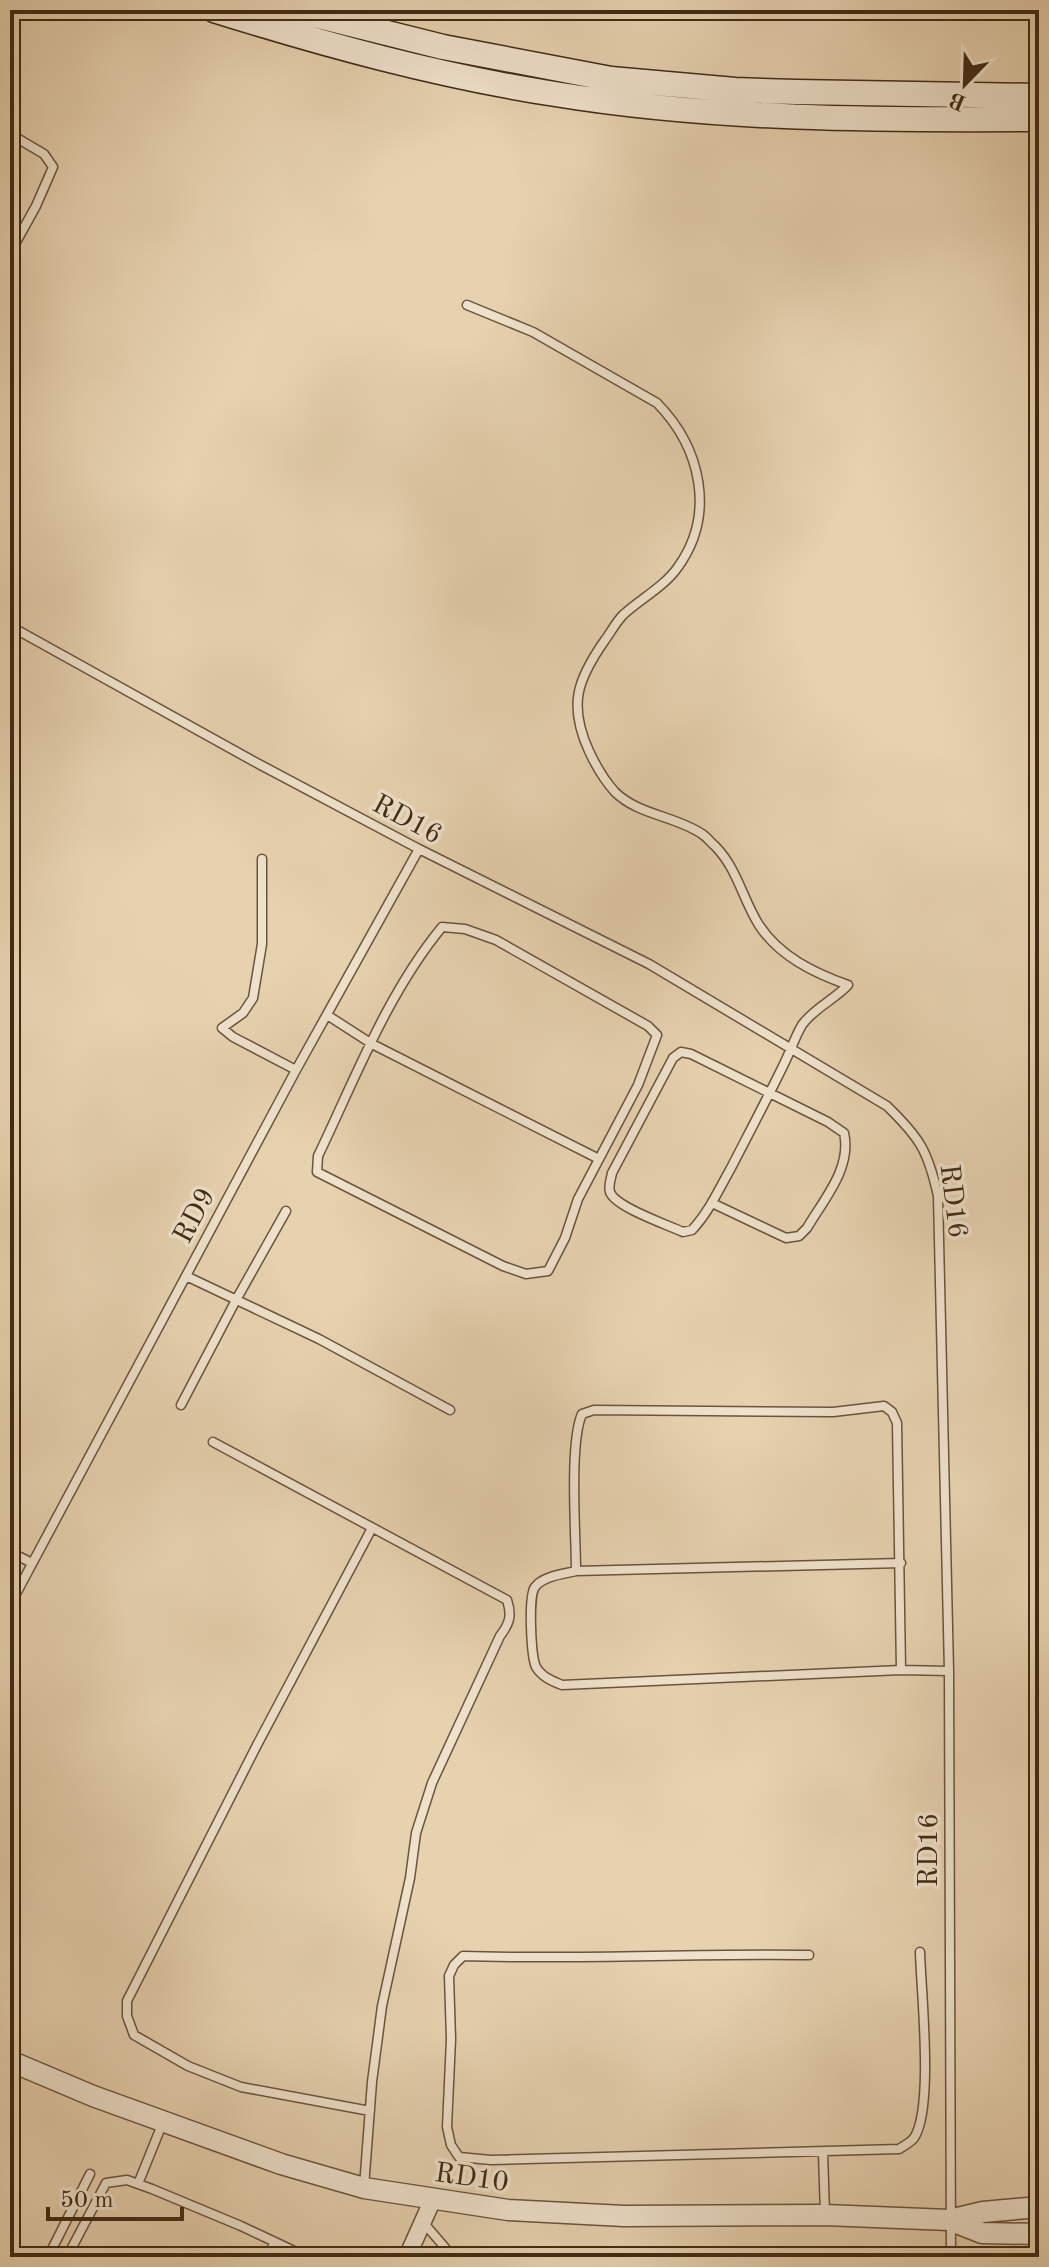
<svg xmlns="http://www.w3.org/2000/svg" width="1049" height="2267" font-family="'Old Standard TT',serif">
<rect width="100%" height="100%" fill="#e7d2b0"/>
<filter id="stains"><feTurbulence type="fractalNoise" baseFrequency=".0025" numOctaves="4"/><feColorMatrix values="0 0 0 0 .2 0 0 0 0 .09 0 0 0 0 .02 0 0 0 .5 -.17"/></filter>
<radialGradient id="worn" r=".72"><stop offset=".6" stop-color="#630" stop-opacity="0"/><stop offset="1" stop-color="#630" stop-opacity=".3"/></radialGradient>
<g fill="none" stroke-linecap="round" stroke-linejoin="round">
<defs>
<path id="service" d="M10,134L44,154L53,167L36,206L10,253
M467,305L533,332L657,403C701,448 716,514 678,567C664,587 640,599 623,615C616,622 611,632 605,640C577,680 568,705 589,751C595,764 605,781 615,792C638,815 676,816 702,834C707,837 711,843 715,846C737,868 743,900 759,925C779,956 814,973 848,985C834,1000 814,1008 802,1025C795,1037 790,1052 784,1064C767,1099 749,1133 731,1168C719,1189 709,1212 692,1230L683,1232C668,1225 615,1207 610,1192C608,1186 611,1179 612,1173L673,1058L681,1052L691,1054L828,1122L844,1133C852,1168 824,1199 807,1228L799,1236L786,1238L712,1203
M10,626L255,762L419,849L649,964L887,1106C920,1138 928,1151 938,1196L949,1671L951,2257
M262,859V944L253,998L243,1013L222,1028L233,1037L296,1070
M442,927L465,929L496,940L648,1026L657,1035L638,1085L578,1199L565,1238L548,1271L526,1274L503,1266L317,1172L318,1156C355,1079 387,994 442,927Z
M327,1015L372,1044L599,1159
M186,1276L319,1339L450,1410
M181,1405L236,1300L286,1211
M213,1442L507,1600C512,1615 510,1623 500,1636L432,1783L416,1833L410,1878L382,2006L372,2082L364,2187
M10,1552L32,1563
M901,1563L576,1571C564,1574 543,1576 535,1587C528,1596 531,1656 536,1667C542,1677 552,1681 562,1685L901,1670L949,1671
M576,1571C576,1535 569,1443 582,1414L594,1410L833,1412L884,1406L892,1412L897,1423L901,1670
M10,1605L296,1070L419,849
M809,1955C694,1953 578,1960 463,1956L454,1965L449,1976L451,2039L447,2127L451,2145L459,2157L491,2160L899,2149C904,2146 911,2142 914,2138C934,2108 921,1991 920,1952
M370,2111L241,2087L188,2066L134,2035L127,2016V2001L257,1745L372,1528
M823,2153L825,2214
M138,2184L163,2122
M423,2222L453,2257
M48,2257L90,2174
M67,2257L106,2183L127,2180L152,2189L241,2226L307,2257
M267,2257L275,2242"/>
<path id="minor" d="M407,2257L433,2199"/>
<path id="tertiary" d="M10,2061L93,2096L281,2164L364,2188L508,2210L624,2216L825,2215L949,2220L983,2212L1039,2207
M949,2220L982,2233L1039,2234"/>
<path id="secondary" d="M214,10C326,45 439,76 555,94C714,120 878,120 1039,119
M295,10L443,47L611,79L735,90L796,92L1039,96"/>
</defs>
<use href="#service" stroke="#6a543c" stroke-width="11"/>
<use href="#minor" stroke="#6a543c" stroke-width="19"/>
<use href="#tertiary" stroke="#6a543c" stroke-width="23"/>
<use href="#secondary" stroke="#402a15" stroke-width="27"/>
<use href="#service" stroke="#efe2cc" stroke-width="8"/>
<use href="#minor" stroke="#efe2cc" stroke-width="16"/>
<use href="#tertiary" stroke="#efe2cc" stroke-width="20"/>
<use href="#secondary" stroke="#efe2cc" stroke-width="24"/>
</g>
<g text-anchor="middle" stroke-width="7" stroke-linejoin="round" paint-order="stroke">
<g font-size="28" fill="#402a15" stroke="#efe2cc">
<text transform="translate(408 818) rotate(28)" y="10">RD16</text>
<text transform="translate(955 1201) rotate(83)" y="10">RD16</text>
<text transform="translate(193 1215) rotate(-62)" y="10">RD9</text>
<text transform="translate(927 1850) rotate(-90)" y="10">RD16</text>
<text transform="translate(472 2176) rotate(8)" y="10">RD10</text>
</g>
</g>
<rect width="1049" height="2267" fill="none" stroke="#e7d2b0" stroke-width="40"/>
<rect x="12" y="12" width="1025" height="2243" fill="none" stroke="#402a15" stroke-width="4"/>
<rect x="20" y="20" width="1009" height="2227" fill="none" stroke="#402a15" stroke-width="2"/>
<g transform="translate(965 84) rotate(203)" stroke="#efe2cc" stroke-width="6" paint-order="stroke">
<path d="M0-6L14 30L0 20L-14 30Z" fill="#402a15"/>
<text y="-12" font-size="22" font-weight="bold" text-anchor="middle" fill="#402a15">B</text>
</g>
<path d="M48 2207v12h134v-12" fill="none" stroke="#402a15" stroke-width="4"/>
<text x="60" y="2207" font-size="24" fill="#402a15" stroke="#efe2cc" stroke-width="6" paint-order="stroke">50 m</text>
<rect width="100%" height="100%" filter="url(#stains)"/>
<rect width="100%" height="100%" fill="url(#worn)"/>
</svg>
